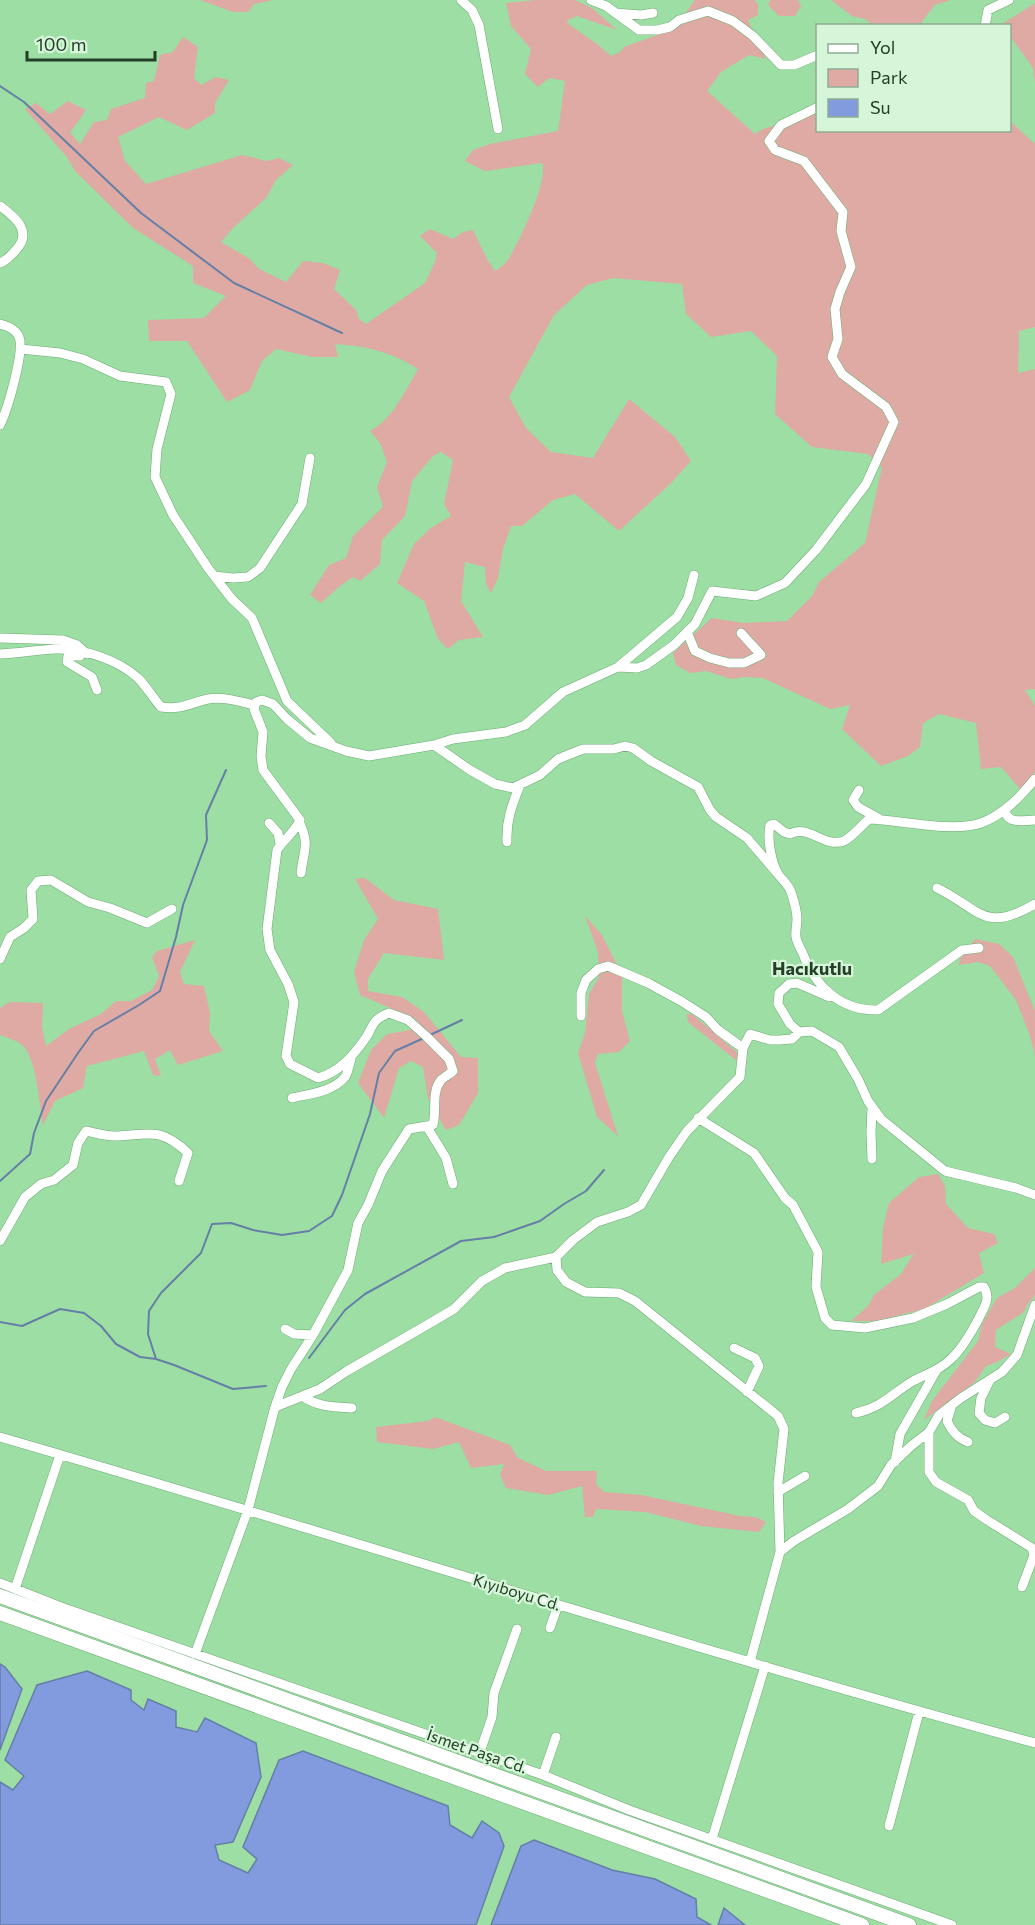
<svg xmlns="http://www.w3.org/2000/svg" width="1035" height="1925" font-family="Commissioner,sans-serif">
<rect width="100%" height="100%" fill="#9cdea3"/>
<path fill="#dfaaa3" d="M200,0H273L254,4L248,12H233Z
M536,0H575L592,8L617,30L577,16L568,20L567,23L597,44L611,56L620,52L624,47L674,29L695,0H754L758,4V15L748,20L766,59L749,55L721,72L707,91L755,134L763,129L817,113L818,130H1010V123L1011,122L1035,144V327L1019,331L1018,373L1035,369V689L1025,690L1035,706V772L1020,789L1001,767L981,769L976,723L939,714L923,723L920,747L908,756L881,766L842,729L850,705L830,709L763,678L745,677L731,679L706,671L690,673L676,665L673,653L712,618L744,623L787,621L812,596L819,582L865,543L882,467L868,454L812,447L775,414L777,356L751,331L711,337L686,314L682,284L613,278L587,285L554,315L509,397L526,428L551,452L593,458L629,399L675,437L691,461L671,483L619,531L575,494L553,500L522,526H511L503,549L498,578L491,593L486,584L485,567L465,562L461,601L483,637L459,640L448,649L438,639L424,601L397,583L414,544L431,528L451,516L444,504L453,460L441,452L433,456L412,481L405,516L382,540L380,564L360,581L353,577L340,586L321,603L310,595L329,565L346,558L353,536L383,507L377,487L387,462L380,443L370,431C393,419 405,391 418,369C392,352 366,346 335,344L338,357H312L276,349L262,361L250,390L227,402L187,341H149L148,320L204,318L226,296L193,283V266L133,228L75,171L66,156L25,109L36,103L50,114L68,101L86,110L70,133L80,144L94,122L107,120L111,109L145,98L146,83L154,81L160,55L173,52L183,37L198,47L194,78L201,85L216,77L229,80L215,103V113L187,130L159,117L118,137L125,161L146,184L242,155L267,161L279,158L293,165L276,180L266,198L232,229L221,242L250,259L259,269L286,282L303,261L323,263L340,270L334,289L357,311L358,318L366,324L425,283L435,262L437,253L420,236L430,229L453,239L463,232L473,230L487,259L495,271C499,268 504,265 507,261C518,245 549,180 542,163L485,171L465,161L473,150L490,144L558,131L565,81L549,78L538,87L525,74L531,49L511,26L506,3Z
M770,0H798L801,6L795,16H779L768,5Z
M831,0H951L935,5L919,25H873L865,19L852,16Z
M1035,3V84L1033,68L1010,36V26L1001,25Z
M365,878L394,900L438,909L444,960L384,953L368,979V991L402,997L424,1012L461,1057L478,1058V1093L459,1125L446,1130L428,1099L423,1067L411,1061L399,1068L384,1118L358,1083L371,1050L387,1034L410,1030L416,1019L360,995L354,972L364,940L378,919L355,879Z
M585,916L602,935L622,975V1011L630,1041L619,1052L598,1054L595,1063L618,1136L597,1117L578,1053L585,1033L589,994L599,977L598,952Z
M975,939L999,944L1013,957L1035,1011V1056L1030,1036L1016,1000L990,966L978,962L959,965L960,959Z
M195,940L180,972L184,984L204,986L210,1013L209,1031L223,1051L178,1065L170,1050L155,1059L161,1076L153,1075L144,1051L87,1066L83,1088L55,1101L43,1125C39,1104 37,1057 21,1044C16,1040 7,1038 0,1035V1008L10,1002L43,1003L42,1027L46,1046L69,1029L101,1014L116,1001H131L152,990L159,976L152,957L157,951Z
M687,1014H692L739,1054L737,1061L688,1022Z
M938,1174L945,1186L946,1204L968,1228L994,1234L998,1243L979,1253L984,1273L924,1309L875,1321H851L868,1306L874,1295L901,1274L913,1255L917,1253L881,1264L883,1228L889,1203L919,1177Z
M1035,1268V1295L1027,1305L1024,1312L996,1330L995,1347L1011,1354L995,1363L986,1366L975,1382L924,1420L932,1401L978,1341L982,1324L997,1298L1015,1288Z
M435,1417L510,1445L518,1458L546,1471H597L596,1484L604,1492L641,1495L740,1516L755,1517L766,1522L759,1532L701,1526L645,1512L596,1509L593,1517H585L582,1486L548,1495L506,1488L500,1475L504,1464L471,1468L459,1442L433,1449L377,1442L376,1427L428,1421Z"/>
<path fill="#819bde" stroke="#657fa7" stroke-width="1.5" d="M0,1664L5,1667L22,1689L0,1750Z
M87,1671L131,1690V1700L144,1710L148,1699L176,1711V1727L197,1732L205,1718L256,1743L261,1777L233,1842L215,1845L219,1860L248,1873L257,1859L243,1847L279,1760L303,1751L448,1806L450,1825L472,1838L482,1821L499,1833L504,1846L476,1925H0V1782L13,1790L24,1776L5,1760L37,1685Z
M534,1840L612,1870L655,1879L696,1899L697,1917L711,1925H491L521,1846Z
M724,1908L745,1925H718Z"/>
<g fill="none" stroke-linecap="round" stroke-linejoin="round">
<path stroke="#657fa7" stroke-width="2" d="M0,86L24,102L141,213L234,283L342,333
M430,1035L462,1020
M0,1181L30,1154L34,1133L46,1101L78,1053L94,1031L139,1005L160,991L176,937L183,905L207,840L206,815L226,770
M0,1322L22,1326L60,1309L84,1313L101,1326L116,1344L140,1357L156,1359L174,1365L233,1389L266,1386
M309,1358L345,1310L365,1294L461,1241L494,1237L540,1221L564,1204L586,1191L604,1170
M156,1359L148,1334L149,1311L161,1293L201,1253L212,1224L231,1223L253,1230L282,1235L309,1231L332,1216L342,1195L370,1114L379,1073L395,1051L424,1038"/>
<defs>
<path id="minor" d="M461,0L472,10L479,25L498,129
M591,0L606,6L639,30H657L670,27L679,20L708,11L733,21L753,36L781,65H794L818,55
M615,13L641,15L653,13
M985,26L988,10L1009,0
M0,206C15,217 34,232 15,251C10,256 6,261 0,263
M0,324C8,326 16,329 19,337C25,351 7,411 0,425
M21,349L60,353L83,359L120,376L166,382L171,394L157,449L155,477L173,515L208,568L231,598L252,618L287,701L331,743
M214,576L233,578L248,577L260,568L302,504L310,458
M687,632L695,651L710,658L729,663H744L761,655L741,633
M0,638L63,640L77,645L87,654
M0,654C19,653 37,650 56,649C83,648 118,660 138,678C146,686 153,698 161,707C182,710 190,703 208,699C223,696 240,702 255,705
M80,656H68L67,662L92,677L97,690
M618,667L677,617L688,598L694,575
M434,745L453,739L506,732L525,725L563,692L618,667L637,668L646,665L674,645L695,624L712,591L756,596L785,583L816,550L866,484L894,422L886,407L842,374L832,357L838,339L835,309L840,292L851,267L841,231L843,212L804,161L775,150L769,141L781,125L818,107
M859,790L853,800L858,807L878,818
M1004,810C1009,825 1022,820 1035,820
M299,821C310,845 304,848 301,873
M269,823L278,833L280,844
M507,842C506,820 512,805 520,785
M937,888C980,909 984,934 1035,904
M979,948L962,950L878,1010C842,1011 816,988 803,954C801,949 797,943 796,937C795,932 797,925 797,919C797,910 794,901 791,892C789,885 782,880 778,874C771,861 767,839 770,825L774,824L784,832L790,834C809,824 823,848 844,841C852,837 862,825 869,819C900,820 953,833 981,823C1003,815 1020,797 1035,779
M0,959L10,937L24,928L33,919L31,890L38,881L51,880L88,902L110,908L147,923L172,909
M581,1016V993L586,980L598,969L608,966L648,983L681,1001L706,1017L718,1030L743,1048
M799,1032L790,1024L778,1004L779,993L789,984L797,983L829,997
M292,1098C309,1094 333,1092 345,1077C348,1073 349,1065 351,1059
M698,1118L754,1153L785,1198L793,1205L818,1252L816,1287L825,1318L832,1325L865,1328L913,1318L947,1304L979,1287H984C991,1299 984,1307 979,1318C972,1331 964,1346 953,1357C942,1369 927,1374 913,1381C891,1394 883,1407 856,1413
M427,1127L446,1158L453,1184
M872,1159L871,1133L872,1108
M0,1241L25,1197L41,1184L54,1180L73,1165L78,1143L86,1131C95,1133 105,1136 114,1136C149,1135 159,1126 188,1153L179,1181
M556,1257L557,1270L566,1282L585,1292L619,1293L635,1301L778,1416L784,1429L778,1483L780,1552
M285,1329L294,1334L313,1335
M734,1348L755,1358L759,1366L747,1392
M990,1380L981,1398L979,1413L985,1420L995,1423L1005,1417
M302,1396C318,1407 333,1407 352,1408
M952,1405L947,1421C952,1431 957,1438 968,1442
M275,1407L282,1387L291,1369L313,1335L348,1270L358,1223L368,1205L382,1171L409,1129L433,1125C437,1111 431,1092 441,1080C444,1077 450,1074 453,1071L449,1059L426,1036L408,1020L389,1013C374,1019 374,1023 367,1036C354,1055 340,1072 318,1078L290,1064L286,1056L294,1002L288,984L270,950L267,929L277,850C284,839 295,832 300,820L263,770L261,756L263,732L254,709L256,702L262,700L273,704L287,719L310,738L346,751L369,756L434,745L470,770L495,784L513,788L540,775L558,759L583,749H614L625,746L633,748L651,761L698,787L710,810L716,817L747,838L777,873
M929,1432V1472L936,1482L968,1500L974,1511L987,1520L1032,1548L1034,1555L1022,1587
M0,1437C346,1537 688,1649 1035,1743
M895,1462L900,1434L936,1371
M778,1492L805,1476
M0,1583L61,1607L543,1775L629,1810L952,1925
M15,1589L60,1455
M550,1628L558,1605
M195,1654L248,1510L275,1407L320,1389L347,1371L420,1329L454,1309L482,1281L505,1268L556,1257L573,1240L597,1222L628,1212L641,1205L669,1157L687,1131L740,1077L743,1048L750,1034L770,1040H780L792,1039L799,1032L812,1031L839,1047L858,1079L868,1101L881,1119L945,1171L1016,1188L1035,1195
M750,1662L780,1552L794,1541L848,1509L878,1486L891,1465L911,1446L929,1432L939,1415L961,1398L1002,1372L1017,1355L1035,1305
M480,1752L492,1717L494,1693L517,1629
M543,1775L556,1737
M889,1826L919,1712
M712,1839L765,1666"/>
<path id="highway" d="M0,1596L909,1925
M0,1613L862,1925"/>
</defs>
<use href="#minor" stroke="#6cab73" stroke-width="10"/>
<use href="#highway" stroke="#6cab73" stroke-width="15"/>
<use href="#minor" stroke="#fff" stroke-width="9"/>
<use href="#highway" stroke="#fff" stroke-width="14"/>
</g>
<g text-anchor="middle" stroke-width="4.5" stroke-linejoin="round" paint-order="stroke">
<g font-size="16" fill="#243e27" stroke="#d5f6d8">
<text transform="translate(517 1592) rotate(17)" y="6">Kıyıboyu Cd.</text>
<text transform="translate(477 1751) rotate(19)" y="6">İsmet Paşa Cd.</text>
</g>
<g font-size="18" font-weight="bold" fill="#243e27" stroke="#d5f6d8">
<text x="812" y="975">Hacıkutlu</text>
</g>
</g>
<rect x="816" y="24" width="195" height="108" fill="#d5f6d8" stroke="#8eac91" stroke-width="1.5"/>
<rect x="828" y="44" width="30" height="9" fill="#ffffff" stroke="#8eac91" stroke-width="1.5"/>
<text x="870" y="54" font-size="18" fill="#243e27">Yol</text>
<rect x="828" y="69" width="30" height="18" fill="#dfaaa3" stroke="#8eac91" stroke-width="1.5"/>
<text x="870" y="84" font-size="18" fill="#243e27">Park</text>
<rect x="828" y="99" width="30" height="18" fill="#819bde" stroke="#8eac91" stroke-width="1.5"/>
<text x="870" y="114" font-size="18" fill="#243e27">Su</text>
<path d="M27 51v9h128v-9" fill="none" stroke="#243e27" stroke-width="3"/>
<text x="36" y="51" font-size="18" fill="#243e27" stroke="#d5f6d8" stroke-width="4.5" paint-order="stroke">100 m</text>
</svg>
